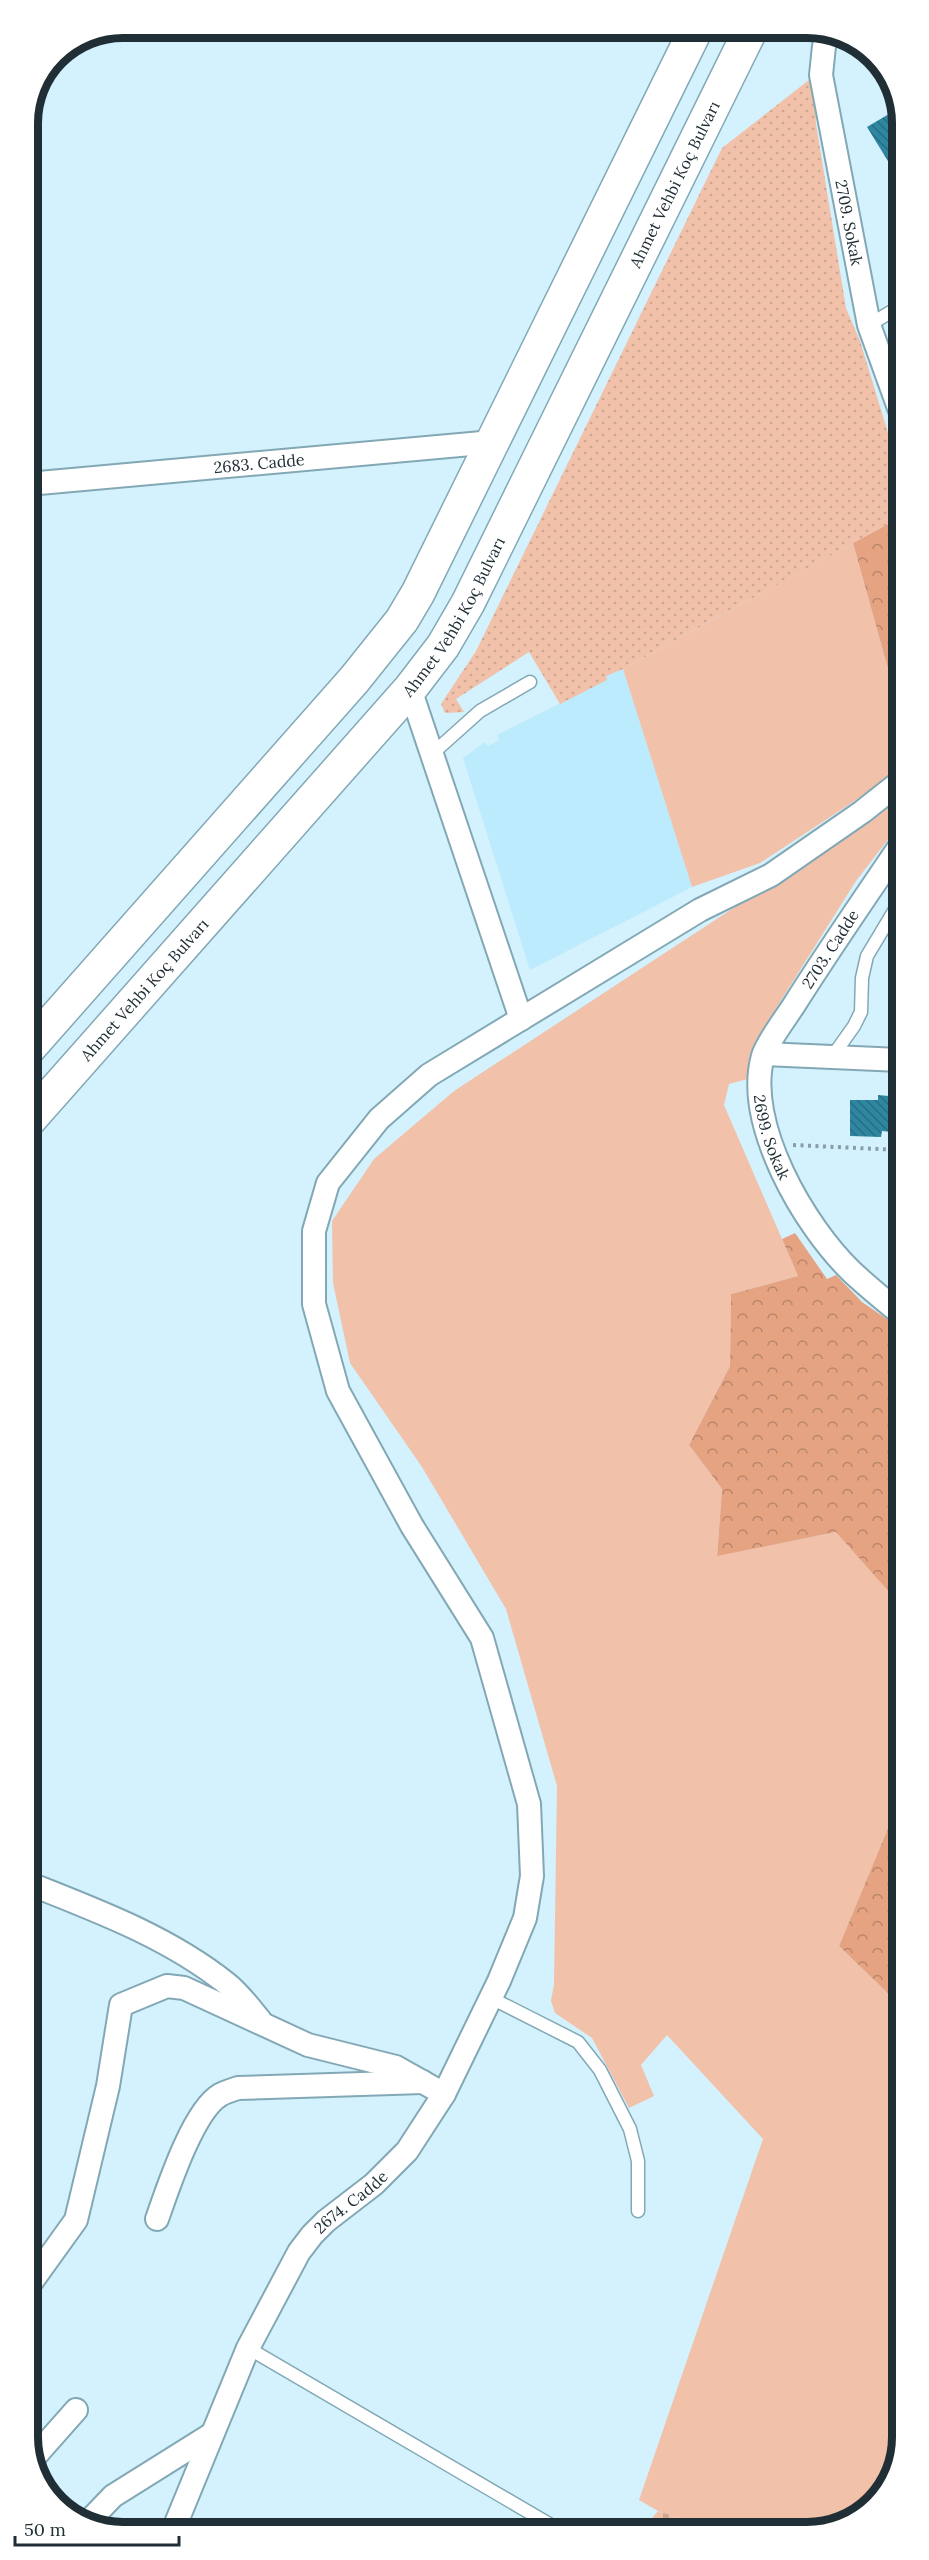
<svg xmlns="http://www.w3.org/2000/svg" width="929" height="2560" font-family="Lora,serif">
<defs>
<pattern id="forest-crowns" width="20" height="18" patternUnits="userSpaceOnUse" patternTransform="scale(1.5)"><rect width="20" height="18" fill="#e5a382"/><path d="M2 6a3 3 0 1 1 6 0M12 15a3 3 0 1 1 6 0" fill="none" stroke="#b9856b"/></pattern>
<pattern id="cemetery-stones" width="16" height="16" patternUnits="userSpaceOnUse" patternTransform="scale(1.5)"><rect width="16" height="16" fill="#f1c1aa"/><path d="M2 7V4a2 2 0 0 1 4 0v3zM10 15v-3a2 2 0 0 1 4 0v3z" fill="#cea693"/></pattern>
<pattern id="park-dots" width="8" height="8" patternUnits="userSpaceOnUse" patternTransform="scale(1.5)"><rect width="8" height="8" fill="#f1c1aa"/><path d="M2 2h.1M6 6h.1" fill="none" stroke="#cea693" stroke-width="1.8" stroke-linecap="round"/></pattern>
<pattern id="building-back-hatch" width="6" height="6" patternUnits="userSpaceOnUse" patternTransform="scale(1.5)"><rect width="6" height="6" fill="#2e86a0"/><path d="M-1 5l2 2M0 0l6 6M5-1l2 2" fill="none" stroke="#276e83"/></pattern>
</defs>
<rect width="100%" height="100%" fill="#d4f2fe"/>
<path fill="#bbebfc" d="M623,669L692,887L530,970L463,758L485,742L488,746L499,740L497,735L607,680L606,676Z"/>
<path fill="#f1c1aa" d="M853,543L900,712V771L760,863L692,887L623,669Z
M900,799V824L856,881L761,1032L748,1079L729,1084L724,1105L798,1276L731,1294L730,1366L689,1445L722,1489L717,1555L837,1532L898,1602L901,1601V1797L839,1946L901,2006L902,2437L882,2495L831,2530H717L658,2511L639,2500L763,2139L667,2035L641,2065L654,2096L629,2108L592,2038L555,2013L551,2001L554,1984L557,1786L506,1609L422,1467L350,1363L333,1283L332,1221L374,1159L454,1091Z"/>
<path fill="url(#forest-crowns)" d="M899,518L900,712L853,543Z
M795,1233L827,1279L836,1275L862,1302L900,1328L901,1601L898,1602L836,1532L717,1556L722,1489L689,1445L730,1366L731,1294L798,1276L782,1239Z
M901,1797V2006L839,1946Z"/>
<path fill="url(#cemetery-stones)" d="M658,2511L717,2530H642Z"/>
<path fill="url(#park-dots)" d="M814,76L816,124L846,308L860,341L897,462L899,477V518L623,669L606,676L607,680L560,704L529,652L456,699L464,712L445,713L441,704L476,651L722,148Z"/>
<path fill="url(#building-back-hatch)" d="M899,108V179L867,127Z
M878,1095L900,1097V1133L882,1131L881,1137L850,1136V1100H878Z"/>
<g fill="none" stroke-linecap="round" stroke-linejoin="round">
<defs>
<path id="lane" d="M869,325L899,307
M432,754L480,711L530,682
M832,1057L854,1026L861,1012L862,978L867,956L900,901
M491,1998L578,2042L600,2070L630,2129L638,2161V2211
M248,2348L561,2531"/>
<g id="street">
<path id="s1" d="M828,34L824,46L821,75L869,325L899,408"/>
<path id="s2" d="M28,484L493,442"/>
<path d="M410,689L521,1019"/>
<path id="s3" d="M900,846C864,899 828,951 794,1005C785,1019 768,1041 763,1056C744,1123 804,1226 852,1272C867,1286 884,1300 900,1313"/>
<path d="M764,1054L900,1060"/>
<path d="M30,1884C98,1911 168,1937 226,1983C239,1993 250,2008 260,2020"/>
<path d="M157,2219C168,2188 193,2111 220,2095C225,2092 232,2090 238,2088L423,2082"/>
<path d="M30,2284L76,2220L108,2086L121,2005L167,1986L184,1988L308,2045L396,2067L444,2094"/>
<path d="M30,2462L76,2410"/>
<path d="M88,2522L113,2496L212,2434"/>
<path id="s4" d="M172,2533L248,2348L299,2252L312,2235L326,2221L374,2184L407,2151L444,2094L499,1981L525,1918L532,1876L529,1804L482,1638L412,1526L338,1391L314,1304V1231L328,1183L379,1119L429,1075L700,910L771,875L862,812L900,782"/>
</g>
<g id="primary">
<path d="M28,1049L354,680L402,620L418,593L697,27"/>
<path id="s5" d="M29,1120L410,689L443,646L468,603L752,27"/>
</g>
</defs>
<use href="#lane" stroke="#83a8b5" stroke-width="15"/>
<use href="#street" stroke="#83a8b5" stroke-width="26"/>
<use href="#primary" stroke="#83a8b5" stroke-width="36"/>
<path stroke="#879ea8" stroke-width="4" stroke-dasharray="3 4.5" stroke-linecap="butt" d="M793,1145L900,1150"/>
<use href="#lane" stroke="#fff" stroke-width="12"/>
<use href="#street" stroke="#fff" stroke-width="22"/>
<use href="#primary" stroke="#fff" stroke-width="33"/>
</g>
<g text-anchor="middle" stroke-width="5" stroke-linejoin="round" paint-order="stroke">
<g font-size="16" fill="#202f35" stroke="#fff">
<text dy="6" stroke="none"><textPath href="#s5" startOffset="1146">Ahmet Vehbi Koç Bulvarı</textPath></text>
<text dy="6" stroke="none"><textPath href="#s1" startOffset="192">2709. Sokak</textPath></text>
<text dy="6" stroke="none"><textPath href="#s2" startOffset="232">2683. Cadde</textPath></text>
<text dy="6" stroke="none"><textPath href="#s5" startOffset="660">Ahmet Vehbi Koç Bulvarı</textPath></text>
<text transform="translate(830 949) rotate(-57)" y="6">2703. Cadde</text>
<text dy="6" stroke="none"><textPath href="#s5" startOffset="174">Ahmet Vehbi Koç Bulvarı</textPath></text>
<text dy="6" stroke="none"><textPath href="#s3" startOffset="334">2699. Sokak</textPath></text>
<text dy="6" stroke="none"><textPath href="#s4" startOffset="381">2674. Cadde</textPath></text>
</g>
</g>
<path d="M0 0H929V2560H0ZM123 38H807A85 85 0 0 1 892 123V2437A85 85 0 0 1 807 2522H123A85 85 0 0 1 38 2437V123A85 85 0 0 1 123 38Z" fill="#fff" fill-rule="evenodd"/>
<path fill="none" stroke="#202f35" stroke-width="8" d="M123 38H807A85 85 0 0 1 892 123V2437A85 85 0 0 1 807 2522H123A85 85 0 0 1 38 2437V123A85 85 0 0 1 123 38Z"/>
<path d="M15 2536v9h164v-9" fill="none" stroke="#202f35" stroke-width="3"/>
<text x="24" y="2536" font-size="18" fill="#202f35" stroke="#ffffff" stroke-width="4.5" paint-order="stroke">50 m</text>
</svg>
